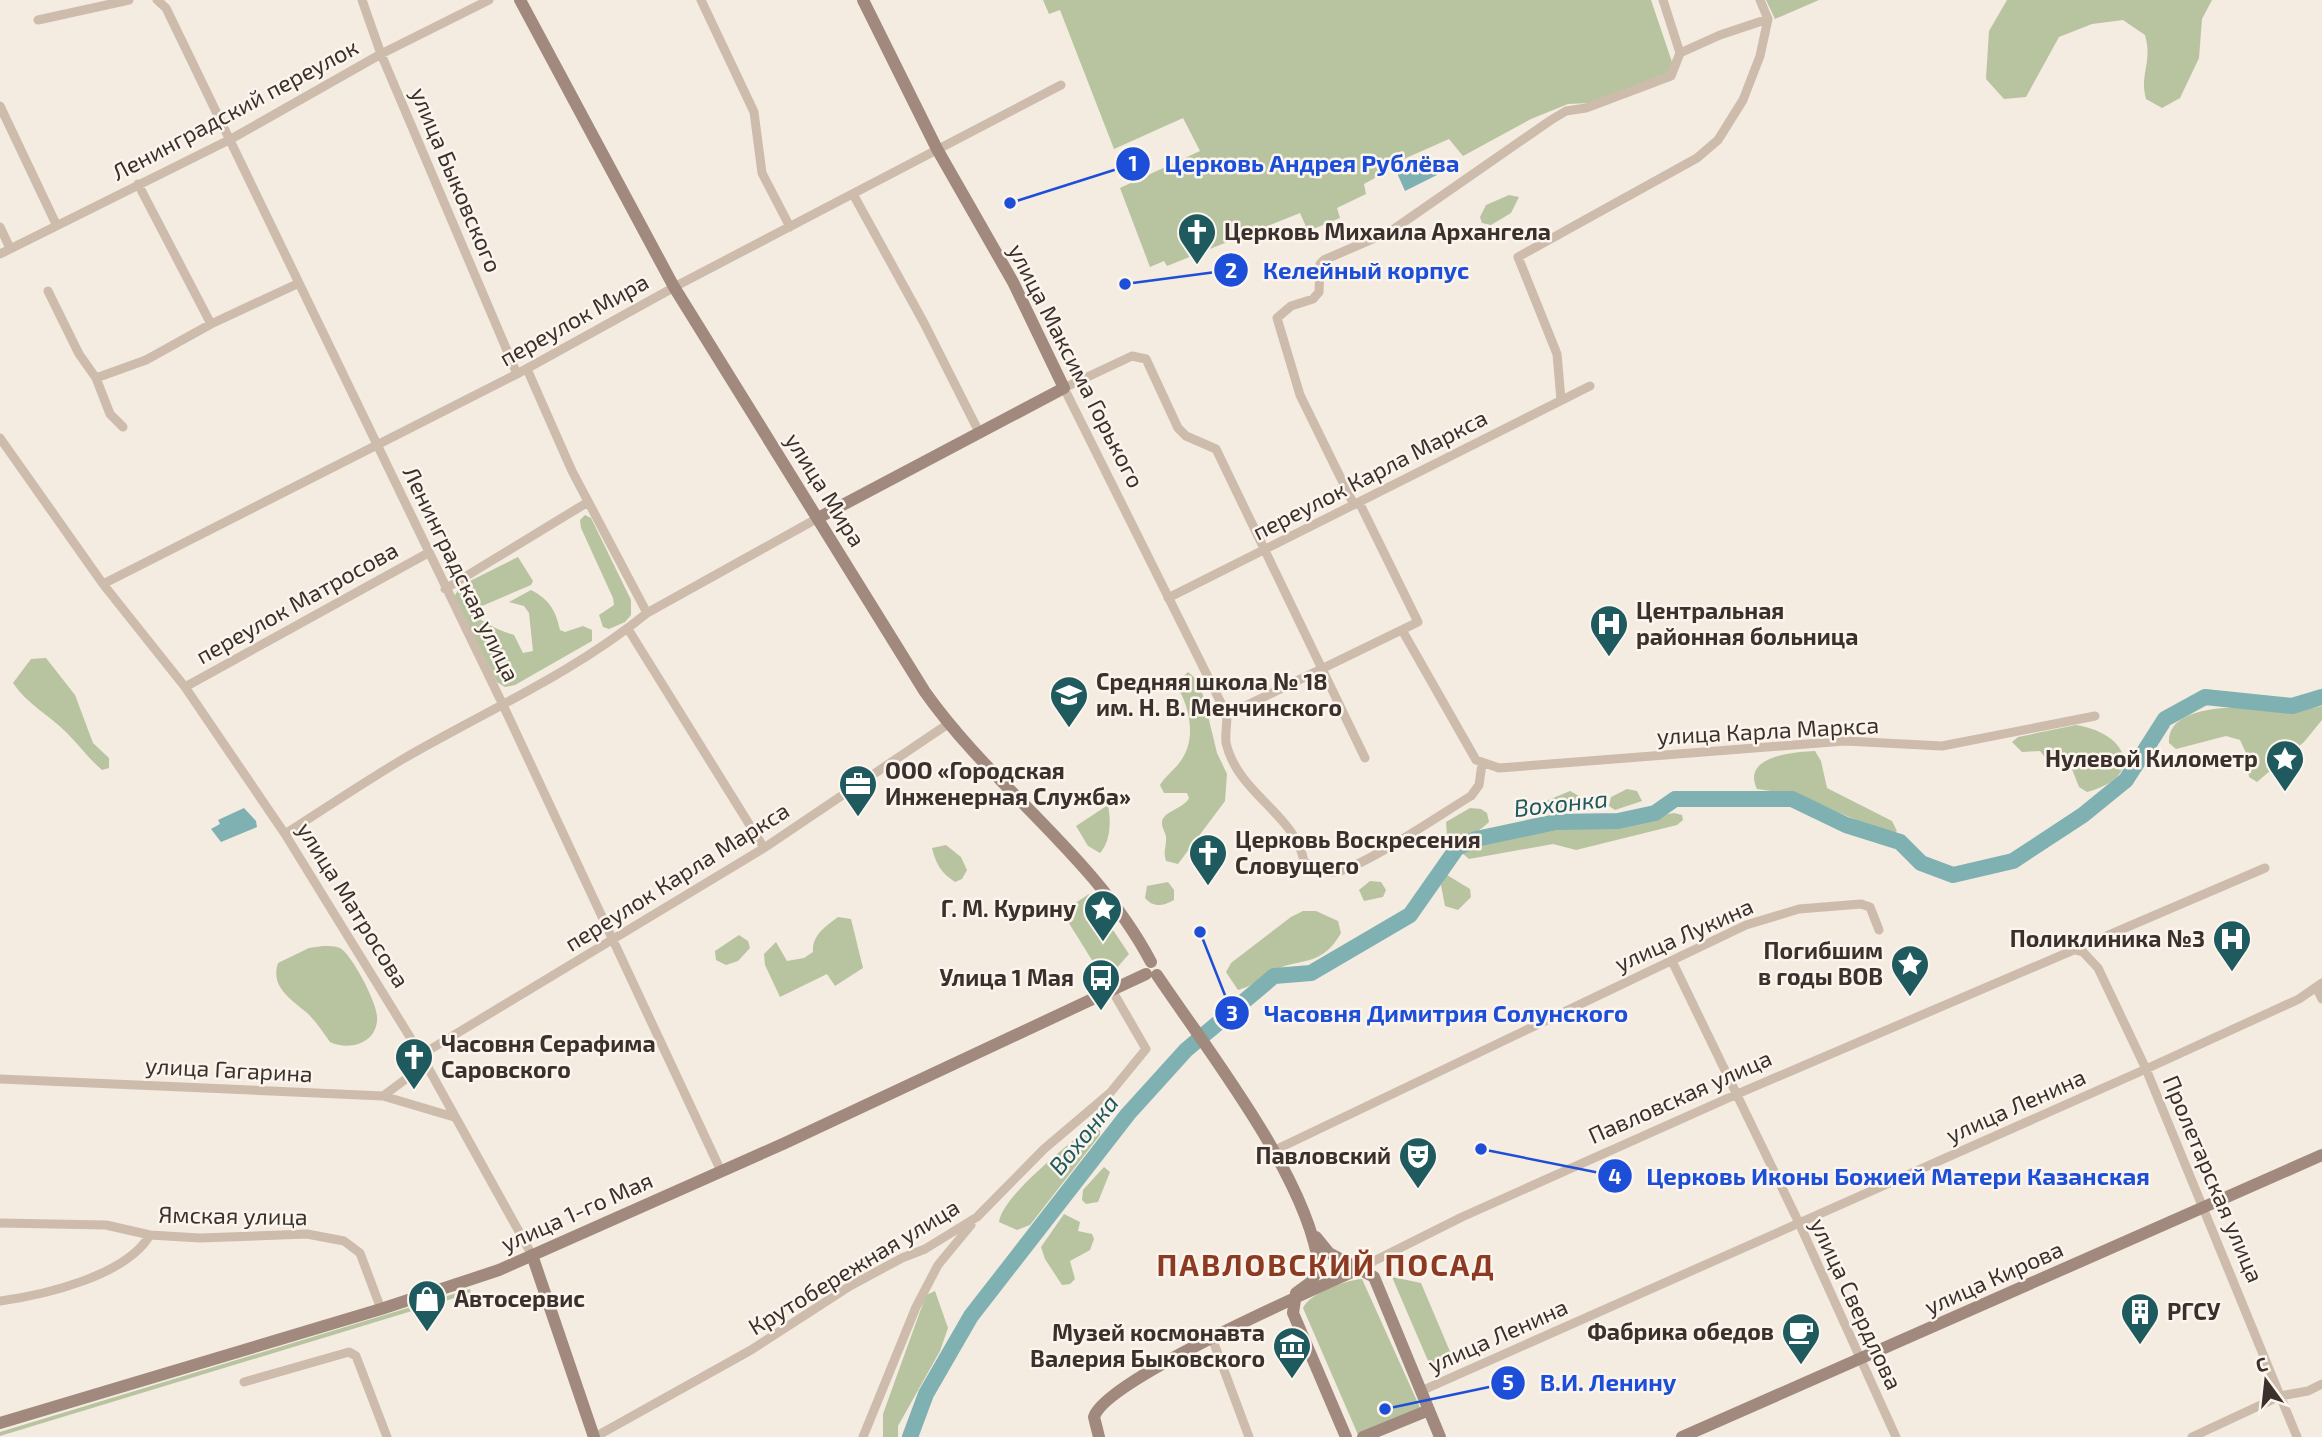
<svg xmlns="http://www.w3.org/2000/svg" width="2322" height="1437" font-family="'Exo 2',sans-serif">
<rect width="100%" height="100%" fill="#f4ebe1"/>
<path fill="#b8c4a0" d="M1043,0H1651L1673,65L1667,73L1590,103L1568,104L1531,119L1463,156L1449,139L1388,166L1386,172L1364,184L1366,194L1337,208L1340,218L1308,231L1300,213L1167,266L1164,261L1150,267L1120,188L1200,151L1183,118L1114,149L1060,10L1049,14Z
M1766,0H1819L1775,19Z
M2007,0H2212L2202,19L2199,58L2180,98L2162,108L2146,99C2139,74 2153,63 2145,35L2123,20L2092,24L2059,37L2026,97L2004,99L1986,79L1989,31Z
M1509,195L1519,197L1511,213L1491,225L1482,223L1480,217L1486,205Z
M585,515L591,518L631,600V615L625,622L609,629L603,627L599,615L614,605L613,598L581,528L580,520Z
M518,557L533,581L531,585L475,609L464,586L466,583Z
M458,590C466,595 465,602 470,609C478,621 500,631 514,635L523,653L533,651L529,613L524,606L509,602L531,590C549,599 556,611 560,630L565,632L583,626L592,630V641L515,685L505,687L497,682L454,597Z
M46,658L75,695L93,743L109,758V768L102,770C89,759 79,745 67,733C49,715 27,704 13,683L31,659Z
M1188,672L1195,678L1203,695L1217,753L1227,774L1225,801L1178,864L1166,861C1163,851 1166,849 1166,840C1167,834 1162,829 1162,823C1162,811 1184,809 1189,798L1187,793H1164L1160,785C1166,775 1176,769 1182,759C1197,737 1189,703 1175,684Z
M2322,706V720L2304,742L2257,782L2249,777L2247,755L2240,740L2226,736L2176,749L2169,743C2166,695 2275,709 2307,709Z
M2076,725C2127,733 2147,776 2087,792L2079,787L2070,764L2047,760L2040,751L2022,752L2012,742L2018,737Z
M1815,751L1821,761L1827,788L1892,821L1897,831L1891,835L1798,795L1757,789C1741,756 1794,752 1815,751Z
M1627,789L1637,791L1642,801L1615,810L1609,806L1611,797Z
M1570,791L1579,796L1578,806L1551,814L1543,812L1546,801Z
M1108,805C1111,820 1111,841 1100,853L1088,846L1076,826Z
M1470,808L1481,809L1487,813L1489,822C1479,832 1460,843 1447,835L1446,822Z
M1674,813L1682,815L1683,820L1677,825L1576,850L1553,844L1469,859L1462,853C1494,824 1584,830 1626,824C1642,822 1658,815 1674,813Z
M946,845L961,857L967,870L962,879L955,882C941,873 936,864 932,848Z
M1447,875L1470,889L1471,897L1458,910L1445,906L1441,885Z
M1370,881L1381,882L1386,890L1383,897L1364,901L1359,890Z
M1168,882L1174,890V900C1163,906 1154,908 1145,898L1147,886Z
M1089,894L1129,954L1115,970L1097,980L1100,973L1062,912Z
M1303,911H1316L1338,921L1341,933C1323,965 1305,958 1276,969C1261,975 1257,985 1238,990L1226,972L1231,963L1291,917Z
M838,917L851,919L863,968L835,986L827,974L780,997L765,965L764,954L776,942L787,961L804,958L813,952C812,935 825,927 838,917Z
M739,935L748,941L750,948L738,961L726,965L716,960L715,951Z
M323,946C329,946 335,946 340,948C352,955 376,1001 377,1016C379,1042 351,1052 330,1042C323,1032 315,1020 306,1012C291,999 270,987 278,963L309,948Z
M1093,1123L1100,1125V1135L1030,1225L1017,1230L999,1222C1003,1194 1070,1145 1093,1123Z
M1104,1167L1110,1172L1098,1202L1086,1204L1082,1200L1083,1190Z
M1064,1214L1080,1222L1078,1231L1092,1234L1094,1239L1090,1250L1070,1261L1075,1279L1070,1284L1062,1285L1045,1259L1041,1247Z
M1392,1277L1421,1283L1454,1361L1432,1370Z
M1362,1279L1422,1412L1359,1437L1303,1308C1310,1293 1346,1280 1362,1279Z
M470,1289L471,1293L0,1436V1432Z
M935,1291L948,1328L940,1351L898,1426V1437H883V1414L926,1295Z"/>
<path fill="#7fb0b2" d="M1431,157L1437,175L1405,191L1397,173Z
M244,808L256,821L257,827L221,842L211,829L220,824L218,820Z"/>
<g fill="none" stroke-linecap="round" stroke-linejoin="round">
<path stroke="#7fb0b2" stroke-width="16" d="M910,1437L926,1394L971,1316L1128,1114L1186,1050L1274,976L1311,973L1410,915L1457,848L1476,839L1556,822L1618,821L1655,813L1675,799H1792L1846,825L1900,842L1921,863L1953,875L2013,861L2083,815L2126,780L2165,719L2205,697L2292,706L2322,697"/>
<path stroke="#cdbbac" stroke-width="9" d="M157,0L166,8L503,705L721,1171
M362,0L381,54L517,374
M701,0L754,112L762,173L790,227
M38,20L129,0
M1680,53L1720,35L1768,19
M0,106L56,224
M138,184L211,324
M853,194L924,323L979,432
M0,227L10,248
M0,254L231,139L381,54L489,0
M48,291L79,354L96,378L110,414L123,427
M527,369L572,471L647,613
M96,378L146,360L211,324L297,284
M1561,400L1557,354L1518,257L1697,158L1718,140L1743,100L1760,56L1768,19L1760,0
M0,438L103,584L185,687L285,834L421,1055L532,1255
M1354,505L1300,395L1277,318L1291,306L1313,299L1319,292L1320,264L1324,260L1391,231L1551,120L1566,111L1586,108L1671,76L1680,53L1663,0
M103,584L517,374L680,284L1061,85
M445,589L588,502
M1168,598L1590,386
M628,629L764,848
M1402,630L1476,760L1499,768L1845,741L1942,746L2095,716
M185,687L428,553
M1227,715L1418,622L1359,502
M1365,758L1216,449L1186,436L1178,428L1146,359L1132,356L1064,388L1227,715C1227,724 1225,735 1226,743C1238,794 1294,813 1304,861C1314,867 1322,873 1334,872C1360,870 1444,812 1471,796L1479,785L1482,764
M285,834C324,809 363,783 403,759C484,712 574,673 647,613L818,518
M2075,950L2083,952L2098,968L2146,1069L2297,1437
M1672,961L1799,1223L1896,1437
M2317,989L2322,999
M421,1055L764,848L948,724
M0,1079L383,1096L454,1117
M383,1096L426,1064
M1273,1151L1746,925L1799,909L1861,904L1870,907L1879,930
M0,1223L106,1225L150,1235L200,1238L307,1234L344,1241L360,1253L381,1309
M1360,1268L1462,1217L1735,1095L2265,868
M0,1301C44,1295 126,1276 150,1235
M1212,1338L1249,1437
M244,1382L349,1352L356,1356L387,1437
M1421,1391L2146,1069L2299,999L2322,983
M595,1437L751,1350L850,1286L902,1258L925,1249L977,1217L1044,1149L1110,1093L1146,1049L1113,992
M863,1437L916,1307L938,1265L971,1225
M2192,1437L2280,1396L2308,1391L2322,1384"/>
<path stroke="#a18a7d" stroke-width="12" d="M520,0L674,287L925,692C993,788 1095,856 1151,962
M818,518L1064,388L1013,282L937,149L863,0
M1157,975C1208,1051 1308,1178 1319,1267L1311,1282L1296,1293L1293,1313L1346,1437
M1316,1237L1329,1253L1374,1277L1440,1437
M532,1255L594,1437
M0,1423L381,1309L499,1270L785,1143L1146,974
M1099,1437L1094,1417C1106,1379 1316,1289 1360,1268
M1363,1437L1429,1410
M1682,1437L2322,1155"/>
</g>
<defs>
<symbol id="church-pin" viewBox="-11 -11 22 30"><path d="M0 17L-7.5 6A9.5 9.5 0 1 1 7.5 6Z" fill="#1f5a5e" stroke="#fbf5ee"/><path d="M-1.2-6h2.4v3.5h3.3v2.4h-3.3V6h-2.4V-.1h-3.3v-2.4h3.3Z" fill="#fff"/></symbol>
<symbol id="hospital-pin" viewBox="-11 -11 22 30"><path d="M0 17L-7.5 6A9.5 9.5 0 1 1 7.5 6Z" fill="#1f5a5e" stroke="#fbf5ee"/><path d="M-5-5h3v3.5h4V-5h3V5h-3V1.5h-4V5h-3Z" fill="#fff"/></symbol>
<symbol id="school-pin" viewBox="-11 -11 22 30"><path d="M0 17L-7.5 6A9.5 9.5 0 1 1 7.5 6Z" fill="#1f5a5e" stroke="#fbf5ee"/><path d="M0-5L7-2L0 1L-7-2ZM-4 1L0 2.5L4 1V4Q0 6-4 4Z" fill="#fff"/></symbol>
<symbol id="sight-pin" viewBox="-11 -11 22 30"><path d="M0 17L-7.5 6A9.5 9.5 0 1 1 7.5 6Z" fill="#1f5a5e" stroke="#fbf5ee"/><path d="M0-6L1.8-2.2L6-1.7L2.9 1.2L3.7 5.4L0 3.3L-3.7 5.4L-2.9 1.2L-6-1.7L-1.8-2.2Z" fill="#fff"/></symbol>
<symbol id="office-pin" viewBox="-11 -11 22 30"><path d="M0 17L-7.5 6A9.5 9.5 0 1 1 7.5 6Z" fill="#1f5a5e" stroke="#fbf5ee"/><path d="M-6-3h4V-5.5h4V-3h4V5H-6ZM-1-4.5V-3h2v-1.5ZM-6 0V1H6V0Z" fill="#fff"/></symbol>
<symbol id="bus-pin" viewBox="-11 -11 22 30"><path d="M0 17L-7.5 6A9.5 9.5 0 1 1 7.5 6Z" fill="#1f5a5e" stroke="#fbf5ee"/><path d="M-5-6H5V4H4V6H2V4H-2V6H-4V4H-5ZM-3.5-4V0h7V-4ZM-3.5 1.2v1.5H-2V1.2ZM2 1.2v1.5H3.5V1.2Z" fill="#fff"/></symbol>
<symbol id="theatre-pin" viewBox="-11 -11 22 30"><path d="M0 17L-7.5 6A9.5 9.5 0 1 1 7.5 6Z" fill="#1f5a5e" stroke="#fbf5ee"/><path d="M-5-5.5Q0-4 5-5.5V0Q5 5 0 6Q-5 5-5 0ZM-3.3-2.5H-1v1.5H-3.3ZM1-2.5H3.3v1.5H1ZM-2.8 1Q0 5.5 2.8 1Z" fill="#fff"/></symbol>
<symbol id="shop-pin" viewBox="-11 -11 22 30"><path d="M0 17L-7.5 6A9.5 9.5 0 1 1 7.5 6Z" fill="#1f5a5e" stroke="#fbf5ee"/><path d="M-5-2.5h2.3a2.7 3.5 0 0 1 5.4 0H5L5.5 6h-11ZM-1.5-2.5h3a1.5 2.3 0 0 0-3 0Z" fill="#fff"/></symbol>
<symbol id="building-pin" viewBox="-11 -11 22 30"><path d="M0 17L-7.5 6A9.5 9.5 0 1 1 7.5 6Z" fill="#1f5a5e" stroke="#fbf5ee"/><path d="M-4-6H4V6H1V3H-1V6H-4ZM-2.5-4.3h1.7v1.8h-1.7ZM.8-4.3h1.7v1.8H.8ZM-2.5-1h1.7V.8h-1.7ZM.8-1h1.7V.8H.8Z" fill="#fff"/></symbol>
<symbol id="cafe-pin" viewBox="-11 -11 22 30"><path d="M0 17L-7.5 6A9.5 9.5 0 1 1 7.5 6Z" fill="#1f5a5e" stroke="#fbf5ee"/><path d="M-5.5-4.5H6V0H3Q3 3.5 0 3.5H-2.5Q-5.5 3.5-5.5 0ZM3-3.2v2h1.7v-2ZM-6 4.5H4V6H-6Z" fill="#fff"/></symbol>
<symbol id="museum-pin" viewBox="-11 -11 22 30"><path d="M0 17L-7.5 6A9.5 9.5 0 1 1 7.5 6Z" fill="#1f5a5e" stroke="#fbf5ee"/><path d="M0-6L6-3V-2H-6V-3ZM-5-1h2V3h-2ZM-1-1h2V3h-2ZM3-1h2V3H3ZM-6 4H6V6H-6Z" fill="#fff"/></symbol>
</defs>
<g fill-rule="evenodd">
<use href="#church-pin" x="1175" y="210" width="44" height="60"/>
<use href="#hospital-pin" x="1587" y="602" width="44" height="60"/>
<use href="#school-pin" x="1047" y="673" width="44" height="60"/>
<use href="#sight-pin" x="2263" y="737" width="44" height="60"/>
<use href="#office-pin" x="836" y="762" width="44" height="60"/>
<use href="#church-pin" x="1186" y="831" width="44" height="60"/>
<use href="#sight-pin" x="1081" y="887" width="44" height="60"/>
<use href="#hospital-pin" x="2210" y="917" width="44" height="60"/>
<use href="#sight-pin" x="1888" y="942" width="44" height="60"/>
<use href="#bus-pin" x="1079" y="956" width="44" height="60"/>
<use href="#church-pin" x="392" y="1035" width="44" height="60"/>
<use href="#theatre-pin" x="1396" y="1134" width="44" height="60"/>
<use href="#shop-pin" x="405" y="1277" width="44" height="60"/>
<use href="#building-pin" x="2118" y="1290" width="44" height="60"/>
<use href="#cafe-pin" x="1779" y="1310" width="44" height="60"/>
<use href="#museum-pin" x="1270" y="1324" width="44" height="60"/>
</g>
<g text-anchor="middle" stroke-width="5" stroke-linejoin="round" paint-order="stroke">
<g font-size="23" fill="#3b302b" stroke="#fbf5ee">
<text transform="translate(235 110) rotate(-28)" y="8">Ленинградский переулок</text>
<text transform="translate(456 180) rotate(67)" y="8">улица Быковского</text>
<text transform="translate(574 320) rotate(-29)" y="8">переулок Мира</text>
<text transform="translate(1076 366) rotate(63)" y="8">улица Максима Горького</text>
<text transform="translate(1370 475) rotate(-27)" y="8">переулок Карла Маркса</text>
<text transform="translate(825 490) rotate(58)" y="8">улица Мира</text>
<text transform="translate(461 574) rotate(64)" y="8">Ленинградская улица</text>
<text transform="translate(297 603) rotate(-29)" y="8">переулок Матросова</text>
<text transform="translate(1768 731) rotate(-3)" y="8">улица Карла Маркса</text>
<text transform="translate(677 877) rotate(-32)" y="8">переулок Карла Маркса</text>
<text transform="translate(353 905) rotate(58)" y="8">улица Матросова</text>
<text transform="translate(1684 935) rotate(-24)" y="8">улица Лукина</text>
<text transform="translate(229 1070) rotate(3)" y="8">улица Гагарина</text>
<text transform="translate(1680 1097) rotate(-24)" y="8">Павловская улица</text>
<text transform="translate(2016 1106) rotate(-24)" y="8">улица Ленина</text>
<text transform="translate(2213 1179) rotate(67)" y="8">Пролетарская улица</text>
<text transform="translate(577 1212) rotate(-24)" y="8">улица 1-го Мая</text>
<text transform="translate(233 1216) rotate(1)" y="8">Ямская улица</text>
<text transform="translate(854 1267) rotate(-31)" y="8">Крутобережная улица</text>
<text transform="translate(1994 1278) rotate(-24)" y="8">улица Кирова</text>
<text transform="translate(1856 1304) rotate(65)" y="8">улица Свердлова</text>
<text transform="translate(1498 1336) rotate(-24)" y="8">улица Ленина</text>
</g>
<g font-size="23" font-weight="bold" fill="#3b302b" stroke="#fbf5ee" text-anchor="start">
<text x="1224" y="240">Церковь Михаила Архангела</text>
<text x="1636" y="619">Центральная<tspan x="1636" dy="26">районная больница</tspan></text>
<text x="1096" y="690">Средняя школа № 18<tspan x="1096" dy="26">им. Н. В. Менчинского</tspan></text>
<text x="2258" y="767" text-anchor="end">Нулевой Километр</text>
<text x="885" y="779">ООО «Городская<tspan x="885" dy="26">Инженерная Служба»</tspan></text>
<text x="1235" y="848">Церковь Воскресения<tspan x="1235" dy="26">Словущего</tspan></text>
<text x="1076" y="917" text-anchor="end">Г. М. Курину</text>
<text x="2205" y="947" text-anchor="end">Поликлиника №3</text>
<text x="1883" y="959" text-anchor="end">Погибшим<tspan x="1883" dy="26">в годы ВОВ</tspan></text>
<text x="1074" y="986" text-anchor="end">Улица 1 Мая</text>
<text x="441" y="1052">Часовня Серафима<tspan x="441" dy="26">Саровского</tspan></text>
<text x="1391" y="1164" text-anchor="end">Павловский</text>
<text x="454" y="1307">Автосервис</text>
<text x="2167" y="1320">РГСУ</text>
<text x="1774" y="1340" text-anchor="end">Фабрика обедов</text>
<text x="1265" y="1341" text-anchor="end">Музей космонавта<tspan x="1265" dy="26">Валерия Быковского</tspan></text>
</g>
<g font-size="24" font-style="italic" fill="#1f5a5e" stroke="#fbf5ee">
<text transform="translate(1561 804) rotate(-6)" y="8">Вохонка</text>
<text transform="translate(1084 1135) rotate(-51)" y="8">Вохонка</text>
</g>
<g font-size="30" font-weight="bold" letter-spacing="2" fill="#8c3b22" stroke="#fbf5ee">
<text x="1326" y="1276">ПАВЛОВСКИЙ ПОСАД</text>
</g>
</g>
<path fill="none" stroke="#1d4ed8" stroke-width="2.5" d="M1010 203L1133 164M1125 284L1231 270M1200 932L1232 1013M1481 1149L1615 1176M1385 1409L1508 1383"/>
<g fill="#1d4ed8" stroke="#fbf5ee" stroke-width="2.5">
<circle cx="1010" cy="203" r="7"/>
<circle cx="1125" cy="284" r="7"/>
<circle cx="1200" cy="932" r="7"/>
<circle cx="1481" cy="1149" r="7"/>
<circle cx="1385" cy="1409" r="7"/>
<circle cx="1133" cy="164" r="18"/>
<circle cx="1231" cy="270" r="18"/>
<circle cx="1232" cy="1013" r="18"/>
<circle cx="1615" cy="1176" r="18"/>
<circle cx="1508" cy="1383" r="18"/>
</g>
<g font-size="21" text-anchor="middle" font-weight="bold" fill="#fff">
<text x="1133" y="171">1</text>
<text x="1231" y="278">2</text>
<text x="1232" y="1021">3</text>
<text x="1615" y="1184">4</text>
<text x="1508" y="1390">5</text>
</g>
<g font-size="24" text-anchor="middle" font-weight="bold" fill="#1d4ed8" stroke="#fbf5ee" stroke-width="5" stroke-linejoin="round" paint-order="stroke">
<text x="1312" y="172">Церковь Андрея Рублёва</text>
<text x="1366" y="279">Келейный корпус</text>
<text x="1446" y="1022">Часовня Димитрия Солунского</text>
<text x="1898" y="1185">Церковь Иконы Божией Матери Казанская</text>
<text x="1608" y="1391">В.И. Ленину</text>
</g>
<g transform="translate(2266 1381) rotate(345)" stroke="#fbf5ee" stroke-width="5" paint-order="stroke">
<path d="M0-5L12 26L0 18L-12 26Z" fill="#3b302b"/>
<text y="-10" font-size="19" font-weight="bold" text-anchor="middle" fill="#3b302b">С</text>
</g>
</svg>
